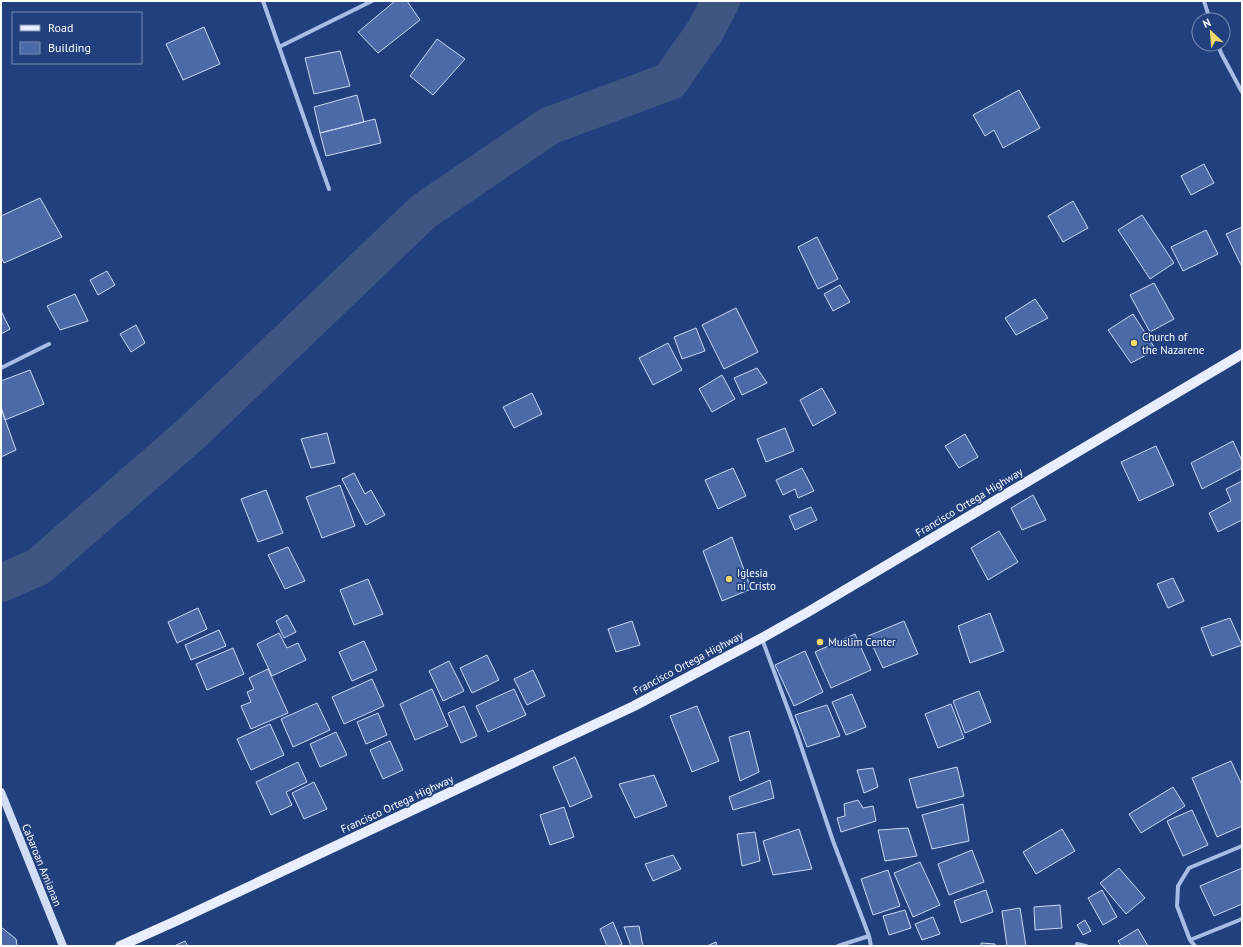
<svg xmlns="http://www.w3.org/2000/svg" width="1243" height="947" font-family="'PT Sans',sans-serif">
<rect width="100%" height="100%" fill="#22407e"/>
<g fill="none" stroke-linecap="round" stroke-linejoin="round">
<path stroke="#3f5683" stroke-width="38" d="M1,583L38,567L193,432L424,211L549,126L670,81L705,31L721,1"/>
</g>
<path fill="#4b6aa7" stroke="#cad9f5" d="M395,1H407L420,20L378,53L358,32Z
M204,27L220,64L183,80L166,44Z
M437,39L465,59L433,95L410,76Z
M340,51L350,86L314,94L305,58Z
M1019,90L1040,128L1003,148L994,130L985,136L973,115Z
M357,95L364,122L320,133L314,107Z
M375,119L381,143L326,156L320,133Z
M1204,164L1214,183L1191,195L1181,176Z
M40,198L62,237L4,263L1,257V216Z
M1073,201L1088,228L1063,242L1048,216Z
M1142,215L1174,263L1150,279L1118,230Z
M1242,227V267L1226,234Z
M1206,230L1218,254L1183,271L1171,247Z
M817,237L838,279L818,289L798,247Z
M107,271L115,285L98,295L90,280Z
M1154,283L1174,319L1150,332L1130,295Z
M840,285L850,302L833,311L824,294Z
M75,294L88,321L60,330L47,306Z
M1035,299L1048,318L1016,335L1005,318Z
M736,308L758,352L724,369L702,325Z
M1,311L10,329L1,334Z
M1133,314L1156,350L1131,363L1108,330Z
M136,325L145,343L131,352L120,334Z
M696,328L705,351L682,359L674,337Z
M668,343L682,370L653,385L639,358Z
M757,368L767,383L742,395L734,378Z
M30,370L44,404L5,420L1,407V381Z
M722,375L735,399L712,412L699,389Z
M822,388L836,413L813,426L800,400Z
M532,393L542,414L514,428L503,407Z
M1,408L16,450L1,457Z
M785,428L794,451L766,462L757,439Z
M327,433L335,463L311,468L301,439Z
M965,434L978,457L959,468L945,446Z
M1233,441L1242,461V468L1202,489L1191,463Z
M1156,446L1174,485L1139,501L1121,462Z
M733,468L746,496L718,509L705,480Z
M802,468L814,491L798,498L795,489L783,495L776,480Z
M354,473L365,494L371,490L385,515L366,525L342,479Z
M1242,481V520L1218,532L1209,513L1231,501L1226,489Z
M340,485L355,526L322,538L306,497Z
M266,490L283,533L258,542L241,499Z
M1033,495L1046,520L1022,530L1011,508Z
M811,507L817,520L795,530L789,516Z
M999,531L1018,562L988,580L971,548Z
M732,537L751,589L722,601L703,551Z
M288,547L305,581L285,589L268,555Z
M1173,578L1184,601L1168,608L1157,584Z
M368,579L383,614L354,625L340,590Z
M198,608L207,629L177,643L168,622Z
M990,613L1004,651L970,663L958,626Z
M287,615L296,632L284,638L276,621Z
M1230,618L1242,645L1212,656L1201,628Z
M632,621L640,645L616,652L608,629Z
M904,621L918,654L883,668L868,636Z
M219,630L226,646L191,660L185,645Z
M279,633L287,648L298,643L306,660L272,676L257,644Z
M855,634L871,670L831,688L815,652Z
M364,641L377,670L352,681L339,652Z
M233,648L244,674L207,690L196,664Z
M805,651L823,692L794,706L775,665Z
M487,655L499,680L472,693L460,668Z
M449,661L464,691L443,701L429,671Z
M268,669L288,713L251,729L241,706L251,702L247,692L254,689L249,678Z
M533,670L545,696L527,705L514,679Z
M372,679L384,706L344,724L332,697Z
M432,689L448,726L415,740L400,704Z
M514,689L526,715L488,732L476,706Z
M979,691L991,722L965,733L953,701Z
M852,694L866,727L846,735L832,702Z
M317,703L330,730L293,747L281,719Z
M951,704L964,738L938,748L925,714Z
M827,705L840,736L807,747L795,715Z
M464,706L477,736L461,743L448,713Z
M697,706L719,761L692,772L670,716Z
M378,713L387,735L366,744L357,722Z
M270,724L284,755L251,770L237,739Z
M749,731L759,772L740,781L729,737Z
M336,732L347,755L320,767L310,744Z
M390,741L403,770L383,779L370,750Z
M575,757L592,797L570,807L553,767Z
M1231,761L1242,785V826L1217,837L1192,778Z
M298,762L307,782L286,792L292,805L271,815L256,782Z
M957,767L964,796L917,808L909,779Z
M873,768L878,787L864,793L857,770Z
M654,775L667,806L635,818L619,784Z
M770,780L774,798L733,810L729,797Z
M314,782L327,809L304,819L292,793Z
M1173,787L1185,806L1141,833L1129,814Z
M858,800L863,808L873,806L876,821L841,832L837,818L845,816L844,804Z
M963,804L969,841L932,849L922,815Z
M564,807L574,837L550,845L540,815Z
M1192,810L1208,845L1183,856L1167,821Z
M908,828L917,856L885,861L878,830Z
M799,829L812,869L773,875L763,841Z
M1062,829L1075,851L1036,874L1023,852Z
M755,832L760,861L742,866L737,834Z
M972,850L984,882L949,895L938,864Z
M673,855L681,869L653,881L645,864Z
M920,862L940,905L913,917L894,873Z
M1119,868L1145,898L1126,914L1100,883Z
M1242,868V904L1214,916L1200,886Z
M888,870L900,906L873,915L861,879Z
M986,890L993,912L961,923L954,901Z
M1102,890L1117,917L1103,925L1088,898Z
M1060,905L1062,928L1035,930L1034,907Z
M1020,908L1026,946H1007L1002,911Z
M905,910L911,928L889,935L883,916Z
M933,917L940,934L922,940L915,924Z
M1085,920L1091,931L1083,935L1077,925Z
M613,922L622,944L618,946H607L600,929Z
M639,926L643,946H631L624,927Z
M1,927L16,939L17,946H1Z
M1138,929L1148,946H1121L1118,941Z
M185,941L188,946H174Z
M716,942L717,946H707Z
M981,943L995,944V946H981Z"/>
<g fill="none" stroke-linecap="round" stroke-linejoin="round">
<path stroke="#a7bde6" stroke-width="4" d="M263,1L329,189
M1204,1L1210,20
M1218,44L1221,53L1242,92
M279,47L372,1
M1,368L49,344
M762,639L796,731L833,841L869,936L871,946
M1190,940L1242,919
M1077,944L1086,946
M838,946L869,936
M1195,946L1190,940L1177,906L1178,886L1189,868L1242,846"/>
<path stroke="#d1ddf5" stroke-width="8" d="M1,792L63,946"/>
<path stroke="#e8eefd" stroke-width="10" d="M120,946L176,921L634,706L762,638L808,612L1242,354"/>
</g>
<g fill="#f2d969" stroke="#22407e" stroke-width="1.5">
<circle cx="1134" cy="343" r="4"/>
<circle cx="729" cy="579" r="4"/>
<circle cx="820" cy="642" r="4"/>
</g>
<g text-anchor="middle" stroke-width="3.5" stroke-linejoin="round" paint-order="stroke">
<g font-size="11" fill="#fff" stroke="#22407e" text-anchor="start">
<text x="1142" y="341">Church of<tspan x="1142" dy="13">the Nazarene</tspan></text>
<text x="737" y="577">Iglesia<tspan x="737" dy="13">ni Cristo</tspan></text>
<text x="828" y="646">Muslim Center</text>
</g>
<g font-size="11" fill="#fff" stroke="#22407e">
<text transform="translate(969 502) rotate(-31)" y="4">Francisco Ortega Highway</text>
<text transform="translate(688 663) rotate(-28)" y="4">Francisco Ortega Highway</text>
<text transform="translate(397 804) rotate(-25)" y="4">Francisco Ortega Highway</text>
<text transform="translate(42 865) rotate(68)" y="4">Cabaroan Amianan</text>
</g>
</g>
<rect width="1243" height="947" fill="none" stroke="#ffffff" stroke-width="4"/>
<rect x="12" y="12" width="130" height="52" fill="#22407e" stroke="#7a8cb2"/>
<rect x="20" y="25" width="20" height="6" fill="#e8eefd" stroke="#7a8cb2"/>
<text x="48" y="32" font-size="12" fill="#ffffff">Road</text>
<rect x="20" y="42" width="20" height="12" fill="#4b6aa7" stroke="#7a8cb2"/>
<text x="48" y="52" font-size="12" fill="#ffffff">Building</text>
<g transform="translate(1211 32) rotate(334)"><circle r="19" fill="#22407e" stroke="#7a8cb2"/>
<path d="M0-3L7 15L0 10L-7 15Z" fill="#f2d969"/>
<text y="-6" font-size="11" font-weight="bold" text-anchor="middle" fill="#ffffff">N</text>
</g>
</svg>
